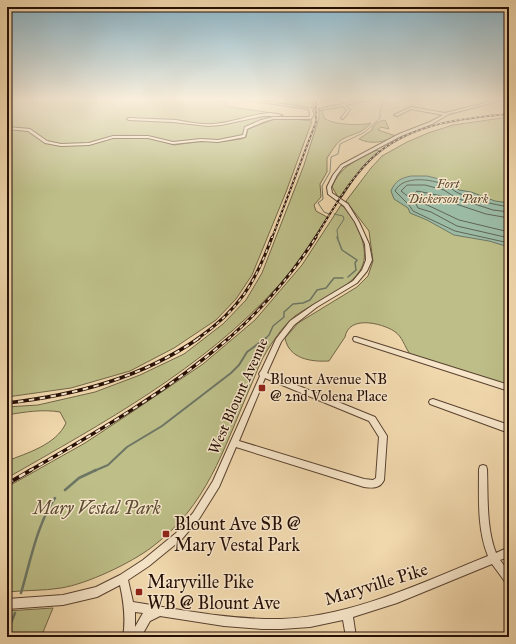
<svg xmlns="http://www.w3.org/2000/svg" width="516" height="644" font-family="'IM FELL Great Primer',serif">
<rect width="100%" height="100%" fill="#f2d9ae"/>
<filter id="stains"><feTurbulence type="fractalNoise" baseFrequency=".005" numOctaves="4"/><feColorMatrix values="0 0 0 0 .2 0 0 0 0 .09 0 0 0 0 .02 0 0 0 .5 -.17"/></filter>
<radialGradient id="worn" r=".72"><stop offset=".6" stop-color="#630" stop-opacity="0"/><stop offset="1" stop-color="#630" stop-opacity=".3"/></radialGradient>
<path fill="#bdbe88" stroke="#726647" d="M7,100H217L228,103L225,106L266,112L284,116L262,121L246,128L244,136L237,139L173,143L148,137L133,136L154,139L174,145L204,141H226L241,139L246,137L248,129L275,119L285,118L312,121L286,192L252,275L236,299L216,320L174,348L130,371L71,388L7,397Z
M286,100H313L314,109L285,105Z
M319,110H322L324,118C332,125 361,126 371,123C361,135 352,133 341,140C336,143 330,154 327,158V172L320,184L321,197L314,205L316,211L327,217L326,219C311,242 297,266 278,286C203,369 103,423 7,478V461C27,453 56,445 66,423L60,412C43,409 24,412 7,415V407L38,405L95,392L140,375L184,354L223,324L246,300L262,273L304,165L319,118Z
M509,117V386L410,354C404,346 403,337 394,331C381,323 349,315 345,337L329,361C311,362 289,359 285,338L298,323L357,287L368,276L373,261L369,231L346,201L371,168L382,156L407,142L428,133L453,125Z
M385,120L389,129L381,127L378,130L396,136C385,142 371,145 359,139L372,130C373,124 379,121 385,120Z
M377,150L379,151L362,167L342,197H338L332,187C340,166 358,159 377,150Z
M341,205C355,214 369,248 363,264C356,287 314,302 295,316C284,325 276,337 268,349C260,361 255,377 249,390C223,450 207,506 152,547C131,563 87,584 61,588C43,591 25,590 7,592V487L85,443L132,412L203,364L255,320L302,265Z
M53,608L41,637H7V611Z"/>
<path fill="#9cbba5" stroke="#6d7665" d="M411,176H427L448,181L459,190L471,192L495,201L509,203V247L489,241L454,235L427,220L410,213L408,208L394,199L391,191C395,181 401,178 411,176Z"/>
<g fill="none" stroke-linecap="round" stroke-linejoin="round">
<path stroke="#616556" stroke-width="1" d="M509,207C492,204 474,200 458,193C454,191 450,187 445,185C431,179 403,175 395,191L409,205L413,211L455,231L509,243
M509,212L493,210L456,198L444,190L425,185H407L401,191L415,202L418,208L431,212L457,226L509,238
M509,218L486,214L453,203L442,196L417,191L415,193L423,203L459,220L509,232"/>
<path stroke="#6d7665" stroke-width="1" d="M329,214L324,212L318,203L323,199L322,186L330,172L331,157L338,154L340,144L365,132L380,118V110L383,103L379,100
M334,214L343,216L344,219L337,230L338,238"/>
<path stroke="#6d7665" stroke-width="1.5" d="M337,237L342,250L357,260L355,263L356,270L348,277
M265,339L269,335L273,326L284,317V312L293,304L303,303L310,300L317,290L326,288L334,278H343"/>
<path stroke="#6d7665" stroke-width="2" d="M94,471L108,465L127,447L162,426L231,373L239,365L247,352L266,338"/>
<path stroke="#6d7665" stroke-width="2.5" d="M65,490L79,478L96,470
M21,593C30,563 37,524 55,498
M7,633L15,613"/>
<defs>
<path id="minor" d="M245,100H256L315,109L312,110L314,115L311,119H273L263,122L247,129L245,137L218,142L201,141L173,144L148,138H113L89,145L61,146L45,143L28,131L7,129V127L30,129L47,141L61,144L89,143L113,136H148L173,142L201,139L218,140L243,135L245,127L261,120L273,117H309L310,115L309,109Z
M363,100H371L345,105L350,110L343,119L341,118L347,110L343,106L320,110L319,109Z
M497,100H503L449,114L432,124L401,136L343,167L337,175L331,187L332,193L348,204L359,222L369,244L372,260L367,271L357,283L317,307L294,325L281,342L267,373L375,417L387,436L384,480C380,489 372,488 364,487L236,447L219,487L199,519L182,539L149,566L128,580L133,602C182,610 231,620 281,619C354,616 421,583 488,556C477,529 479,498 479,469L480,466L483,465L486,466L487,469C488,495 486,528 496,553L509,547V557L500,560L509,572V585L506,583L492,564L397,603L353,617L356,637H346L343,620L310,627L281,629H262L224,626L160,616L150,621L141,637H123C126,619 124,603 120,585L97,597L63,605L7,609V599L63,595L96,587L120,575L143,560L176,533L193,513L213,481L260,376L259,374L260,372L261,371L276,339L290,321L313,305L353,281L362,270L366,260L365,244L355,222L344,206L328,194L327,187L333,175L341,165L399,134L430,122L443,115L411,109L397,116L394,115L411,107L445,113ZM265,378L369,421L379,437L376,478L373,480L364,479L239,441ZM135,612L143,613L135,627Z
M271,113L282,115L280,116H263L221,125L208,126L173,122L129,120L127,119L129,118C145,119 160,119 176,120C188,122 200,125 213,124C233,123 251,114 271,113Z
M354,337H356L509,385V391L354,341L353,339Z
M433,399L509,425V433L430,404L429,402L430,400Z"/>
</defs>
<use href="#minor" stroke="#594230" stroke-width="2"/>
<use href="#minor" fill="#f7e6ca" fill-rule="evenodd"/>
<defs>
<path id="rail-far3" d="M272,238L316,122V100
M315,238C334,208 352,174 379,152C416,123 464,118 509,114"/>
<path id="rail-far2" d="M197,339C239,310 255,283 272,237
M228,339C262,309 291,276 316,237"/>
<path id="rail-far1" d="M7,403C76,395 141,378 199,338
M29,471C99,431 168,391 229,338"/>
<path id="rail" d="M7,484L31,470"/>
</defs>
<use href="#rail-far3" stroke="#260f06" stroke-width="2"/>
<use href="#rail-far2" stroke="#260f06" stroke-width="3"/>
<use href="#rail-far1" stroke="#260f06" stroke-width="3.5"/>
<use href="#rail" stroke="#260f06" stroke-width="4"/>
<use href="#rail-far3" stroke="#f7e6ca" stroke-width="1" stroke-dasharray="2.5" stroke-linecap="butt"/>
<use href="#rail-far2" stroke="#f7e6ca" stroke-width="1.5" stroke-dasharray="4" stroke-linecap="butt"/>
<use href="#rail-far1" stroke="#f7e6ca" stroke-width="2" stroke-dasharray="5.5" stroke-linecap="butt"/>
<use href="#rail" stroke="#f7e6ca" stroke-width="2.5" stroke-dasharray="7" stroke-linecap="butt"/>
</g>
<linearGradient id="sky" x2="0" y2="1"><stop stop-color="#89b7cd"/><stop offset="0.52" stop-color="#f9eedb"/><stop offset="1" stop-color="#f9eedb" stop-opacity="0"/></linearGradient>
<rect width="516" height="191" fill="url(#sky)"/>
<g fill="#8f2418" stroke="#f7e6ca" stroke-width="1.5">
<rect x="258" y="384" width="8" height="8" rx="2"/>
<rect x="162" y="530" width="8" height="8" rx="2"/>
<rect x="135" y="588" width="8" height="8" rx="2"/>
</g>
<g text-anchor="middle" stroke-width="3" stroke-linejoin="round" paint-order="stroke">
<g font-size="13" font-style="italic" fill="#5b4c34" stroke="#f7e6ca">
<text x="448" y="188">Fort<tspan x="448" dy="15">Dickerson Park</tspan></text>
</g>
<g font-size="15" fill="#260f06" stroke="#f7e6ca" text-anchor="start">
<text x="270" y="384">Blount Avenue NB<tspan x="270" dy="17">@ 2nd Volena Place</tspan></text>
</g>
<g font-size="15" fill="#260f06" stroke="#f7e6ca">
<text transform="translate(238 396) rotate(-66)" y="5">West Blount Avenue</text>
</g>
<g font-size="18" font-style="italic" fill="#5b4c34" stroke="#f7e6ca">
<text x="97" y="514">Mary Vestal Park</text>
</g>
<g font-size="18" fill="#260f06" stroke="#f7e6ca" text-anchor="start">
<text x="174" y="530">Blount Ave SB @<tspan x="174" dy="21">Mary Vestal Park</tspan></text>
<text x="147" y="588">Maryville Pike<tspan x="147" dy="21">WB @ Blount Ave</tspan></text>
</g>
<g font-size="18" fill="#260f06" stroke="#f7e6ca">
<text transform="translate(376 584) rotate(-17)" y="6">Maryville Pike</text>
</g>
</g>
<rect width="516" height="644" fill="none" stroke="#f2d9ae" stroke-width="24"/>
<rect x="8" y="8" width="500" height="628" fill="none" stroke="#260f06" stroke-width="2"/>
<rect x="12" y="12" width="492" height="620" fill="none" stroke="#260f06"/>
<rect width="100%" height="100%" filter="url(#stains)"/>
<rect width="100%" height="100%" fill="url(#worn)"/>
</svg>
